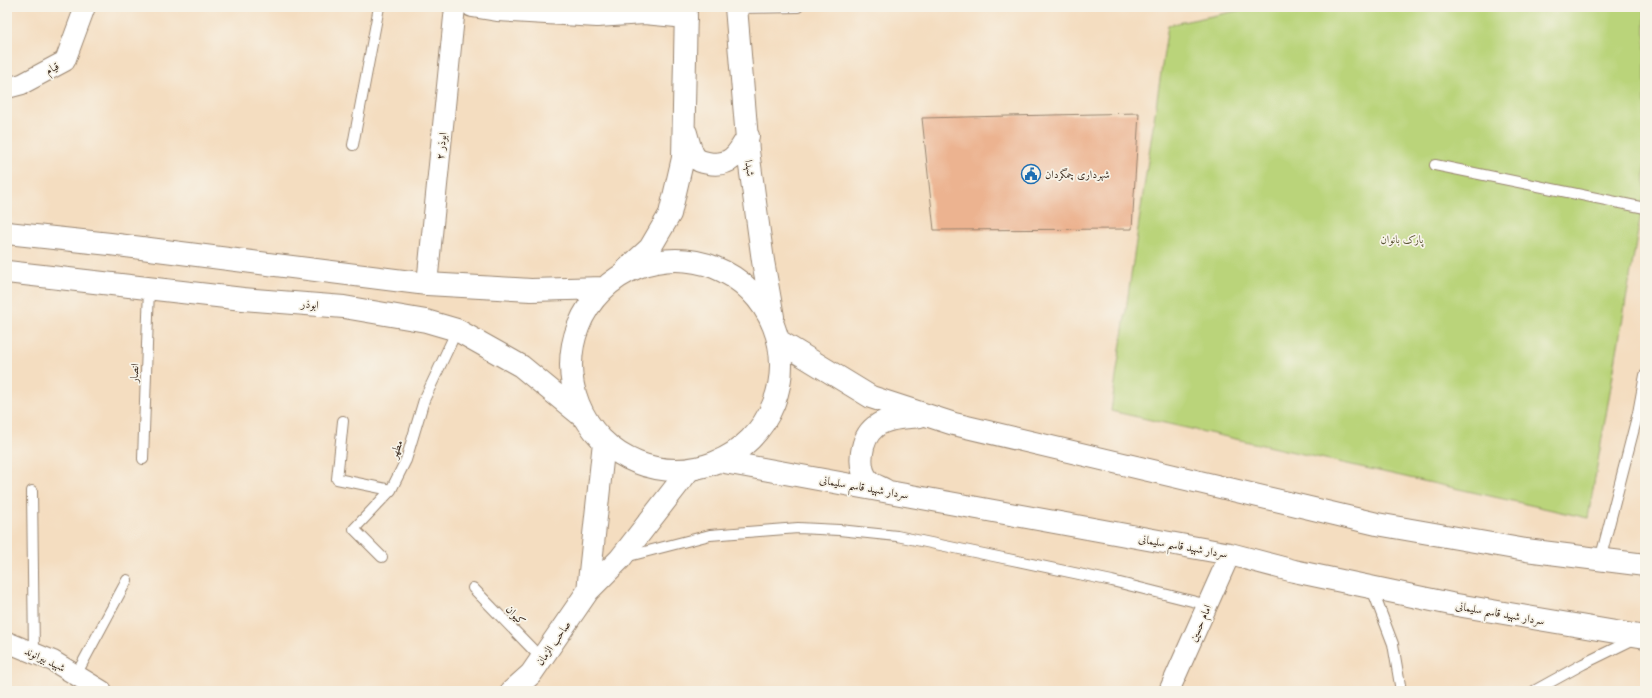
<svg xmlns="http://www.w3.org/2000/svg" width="1652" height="698" font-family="'Old Standard TT',Amiri,serif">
<rect width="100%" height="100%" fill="#f7f3e8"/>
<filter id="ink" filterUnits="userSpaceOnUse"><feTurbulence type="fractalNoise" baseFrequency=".025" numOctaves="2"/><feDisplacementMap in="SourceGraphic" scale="8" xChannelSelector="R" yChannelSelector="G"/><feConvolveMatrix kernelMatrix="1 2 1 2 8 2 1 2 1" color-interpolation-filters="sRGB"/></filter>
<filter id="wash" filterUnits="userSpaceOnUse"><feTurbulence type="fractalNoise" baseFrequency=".012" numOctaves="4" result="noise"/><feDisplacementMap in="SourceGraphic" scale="16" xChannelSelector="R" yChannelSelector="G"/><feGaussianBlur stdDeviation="0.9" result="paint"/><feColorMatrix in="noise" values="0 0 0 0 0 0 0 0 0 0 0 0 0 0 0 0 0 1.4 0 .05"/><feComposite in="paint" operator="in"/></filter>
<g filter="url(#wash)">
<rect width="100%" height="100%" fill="#f4ddc0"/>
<path fill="#bad47a" stroke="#7a7f4c" d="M1256,7H1645V191L1588,518L1111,411L1168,25Z"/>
<g id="blocks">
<path fill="#ecb390" d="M1139,113L1132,229L934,230L922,118Z"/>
</g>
</g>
<g filter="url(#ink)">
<use href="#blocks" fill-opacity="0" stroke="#98846f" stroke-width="1"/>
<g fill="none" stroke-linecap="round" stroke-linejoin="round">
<defs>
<path id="service" d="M736,8L798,7
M353,145L379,7
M1435,165L1645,208
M343,421L337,479L391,490
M143,459L149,288
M32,491L34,653
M382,557L354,529L391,490L406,460L424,400L457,330
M625,557L710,535L798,528L839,530L897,536L1003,558L1112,581L1208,605
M1600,560L1638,413L1645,375
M473,588L542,659
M1372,589L1393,644L1401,691
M76,675L127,580
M1534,691L1583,664L1634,639"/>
<path id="minor" d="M472,7L497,11L597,17L644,14L687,18
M7,88L22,84L65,61L85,7
M427,284L455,7
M7,642L53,661L102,691
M1169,691L1230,554"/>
<path id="tertiary" d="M588,591L604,442
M512,691L531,674L588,591L620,559L689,470"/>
<path id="secondary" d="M736,7L748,151L763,261L773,317
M686,133C688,140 690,150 694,156C698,161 702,162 708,163C731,167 738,154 748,136
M7,233L110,244L427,284L531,290L604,288
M571 365a105 105 0 1 1 210 0a105 105 0 1 1-210 0Z
M627,269L650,248L670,214L683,158L686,7
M7,272L243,299L344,307L426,321L457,330L521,366L582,416
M779,341L871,397L954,424L1377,524L1526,550L1645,565
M719,461L1230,554L1294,571L1451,604L1645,637
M885,490C880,487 873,485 869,481C856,468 861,438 875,427C887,417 906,418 920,416"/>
</defs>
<use href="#service" stroke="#98846f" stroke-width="12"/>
<use href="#minor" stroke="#98846f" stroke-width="22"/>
<use href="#tertiary" stroke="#98846f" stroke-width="24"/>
<use href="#secondary" stroke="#98846f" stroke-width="24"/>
<use href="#service" stroke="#fff" stroke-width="10"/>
<use href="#minor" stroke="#fff" stroke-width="20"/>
<use href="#tertiary" stroke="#fff" stroke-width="22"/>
<use href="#secondary" stroke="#fff" stroke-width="22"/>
</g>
</g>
<defs>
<symbol id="civic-ring" viewBox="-11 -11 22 22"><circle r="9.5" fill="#f7f3e8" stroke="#1f6fb2" stroke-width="1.5"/><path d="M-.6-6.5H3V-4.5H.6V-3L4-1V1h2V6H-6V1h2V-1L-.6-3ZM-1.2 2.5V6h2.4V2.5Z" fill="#1f6fb2"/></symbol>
</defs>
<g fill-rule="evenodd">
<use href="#civic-ring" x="1020" y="163" width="22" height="22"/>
</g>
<g text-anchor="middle" stroke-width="3.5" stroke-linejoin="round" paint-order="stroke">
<g font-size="11" fill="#3b2a1e" stroke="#f7f3e8">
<text transform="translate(52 68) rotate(-29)" y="4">قیام</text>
<text transform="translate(441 146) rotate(-84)" y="4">ابوذر ۲</text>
<text transform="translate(750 168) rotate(82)" y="4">شهدا</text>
<text transform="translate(310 304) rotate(5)" y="4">ابوذر</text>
<text transform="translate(134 373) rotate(-88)" y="4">انصار</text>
<text transform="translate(396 449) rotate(-70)" y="4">مطهر</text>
<text transform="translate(864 487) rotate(10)" y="4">سردار شهید قاسم سلیمانی</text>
<text transform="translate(1183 546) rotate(10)" y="4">سردار شهید قاسم سلیمانی</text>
<text transform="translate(1500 613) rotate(10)" y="4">سردار شهید قاسم سلیمانی</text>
<text transform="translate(516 615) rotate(46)" y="4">کیوان</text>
<text transform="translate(1200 623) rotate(-66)" y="4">امام حسین</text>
<text transform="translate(553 643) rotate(-55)" y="4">صاحب الزمان</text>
<text transform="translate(45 659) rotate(25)" y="4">شهید بیرانوند</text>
</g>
<g font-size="11" fill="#3b2a1e" stroke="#f7f3e8" text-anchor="start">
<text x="1045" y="178">شهرداری چمگردان</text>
</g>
<g font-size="11" fill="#5b5435" stroke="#f7f3e8">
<text x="1402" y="243">پارک بانوان</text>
</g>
</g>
<rect width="1652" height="698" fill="none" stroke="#f7f3e8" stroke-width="24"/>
</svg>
